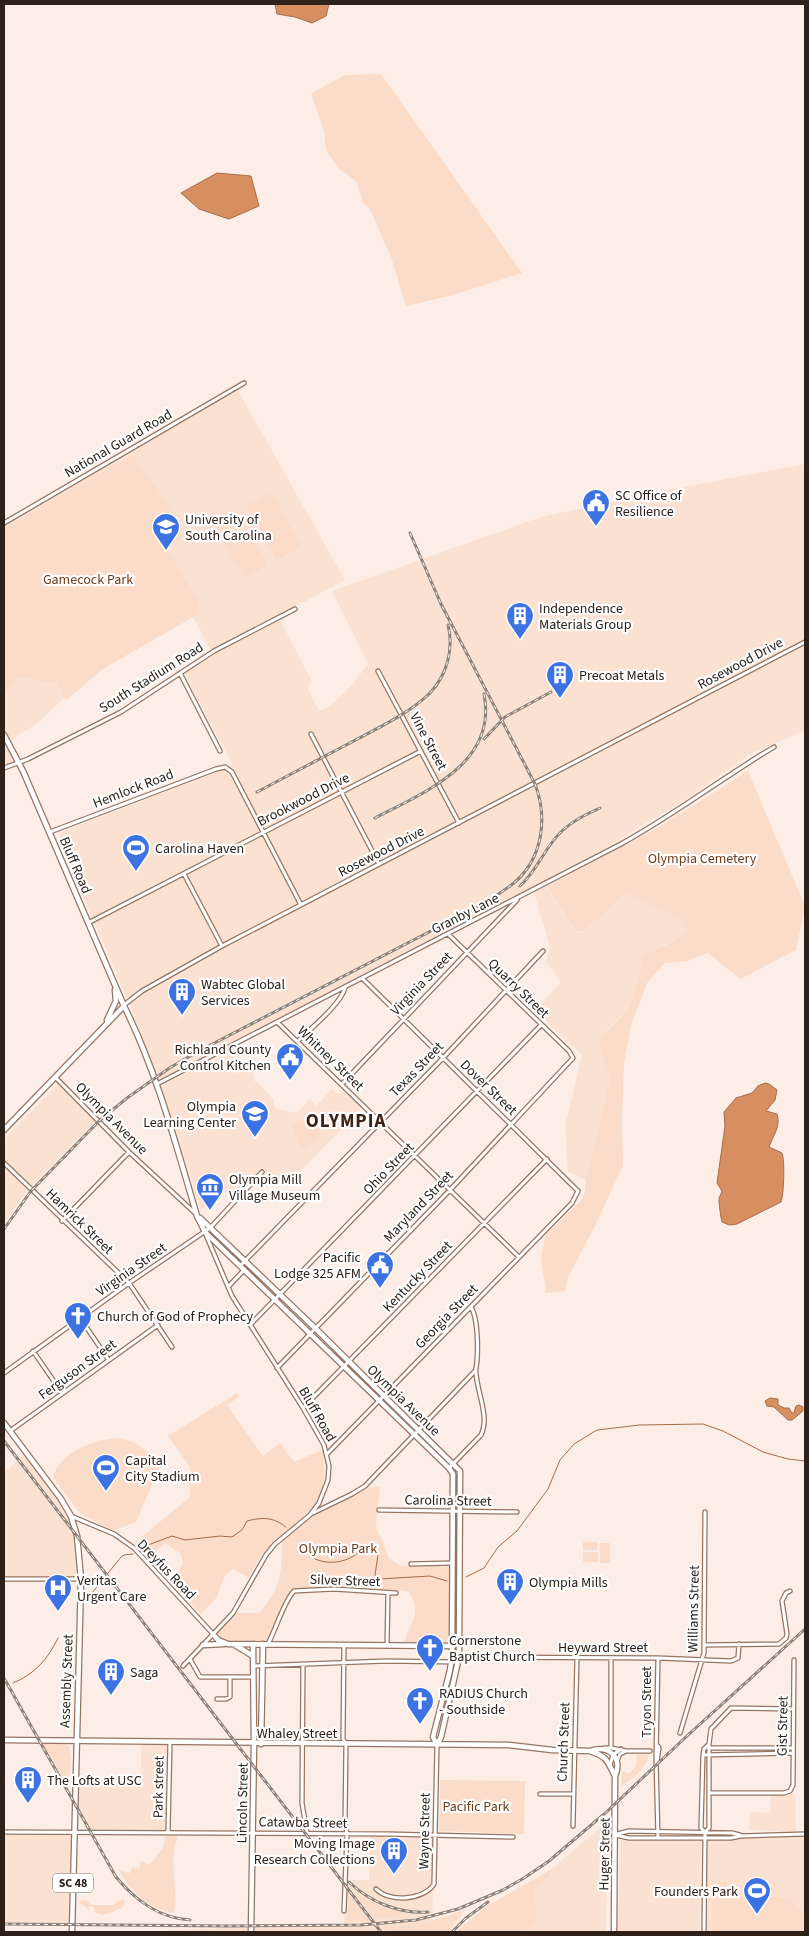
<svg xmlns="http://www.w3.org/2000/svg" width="809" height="1936" font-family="'Source Sans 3',sans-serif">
<rect width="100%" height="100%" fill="#fceee6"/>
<path fill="#fae1d2" d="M236,387L345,580L212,652L191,613L79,684L40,721L6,744L15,764L4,768V522Z
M805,464V730L752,753L683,801L591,856L543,881L576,931L579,933L583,932L625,894L681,918L687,931L679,940L664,945L642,955L637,988L627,1010L605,1032L600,1041L610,1078L586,1180L568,1172L565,1126L582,1055L535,1011L561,982L546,962L550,947L534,892L527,889L158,1081L131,1007L59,841V836L62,832L233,765L184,673L242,638L280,620L311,680L308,690L319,711L329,707L352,685L368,664L332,591L541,517L663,491Z
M230,1052L242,1068L247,1070L252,1069L255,1082L259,1084L274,1100L273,1105L276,1109L297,1113L310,1099L316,1106L332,1089L337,1093L345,1092L362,1108L286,1186L261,1170L233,1198L221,1189L201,1210L162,1088L163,1085Z
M58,1084L96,1121L25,1193L4,1224V1139Z
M27,1451L65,1504L78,1541L79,1580L4,1578V1473Z
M141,1741L170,1742L169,1834L89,1833L74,1806V1783L141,1784Z
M795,1794L796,1832L749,1830L750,1812L770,1813L771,1795Z
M607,1822L606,1932H526L537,1921L535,1889L550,1875V1870Z
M4,1832L74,1833L72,1926L4,1924Z
M370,1833L434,1834L432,1932H72L163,1931L293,1924L344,1925L345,1880H369Z
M704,1833H805V1932H704Z
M659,1839L701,1840L700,1932H618L620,1840Z"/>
<path fill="#fbdcc9" d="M381,74L522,273L453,295L406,306L391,257L370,209L363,203L356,181L339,169L326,150L324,131L311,93L346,75Z
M133,455L143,471L155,485L185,535L165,545L200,604L195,616L103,669L66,700L56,681C42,686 31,675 17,678L4,696V528Z
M271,492L302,546L277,560L246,506Z
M237,511L268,565L244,578L213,524Z
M748,771L805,906L796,950L740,979L708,953L687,961L665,963L647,983L631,1025L624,1064L622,1120L623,1165L596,1224L568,1277L565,1291L546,1293L541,1258L545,1236L584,1197L586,1180L610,1078L599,1041C607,1028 620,1021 628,1008C637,992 639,973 642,955C657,948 676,943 687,931L681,918L625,894L583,932L576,931L547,886L654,830Z
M317,1114L319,1119L320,1135L314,1142L302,1149L292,1129L293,1125Z
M237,1393L239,1397L227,1405L263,1456L280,1443L294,1462L322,1450C334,1504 303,1514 271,1545C261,1555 254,1566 249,1578L233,1569L225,1575L217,1597L201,1614L171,1583L183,1563L180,1553L165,1543L149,1558L134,1543L190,1497V1467L168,1436Z
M117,1438C139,1441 146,1451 160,1466L136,1522L112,1531L79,1512L53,1477C61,1451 94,1440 117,1438Z
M379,1486L380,1493L377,1510L376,1529L382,1539L389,1558L401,1566L439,1565L441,1567H445L447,1564H451L449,1643L404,1642C411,1622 422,1613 409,1592L402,1590L396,1593L338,1589L294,1591L290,1595L268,1644L228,1641L213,1634L233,1613H259C281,1588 282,1573 282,1541L323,1508L340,1503L362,1490Z
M583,1542H597V1550H583Z
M600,1543H610V1563H600Z
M583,1552H598V1562H583Z
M42,1744H65L69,1746L71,1759L68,1787Z
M637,1754H649C647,1767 632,1780 621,1786L622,1772L630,1773L636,1766Z
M440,1780L525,1781L524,1834L439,1831Z
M165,1836H177L178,1838C168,1858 178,1889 175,1911L172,1913C144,1907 131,1891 117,1867L121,1871L130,1873L133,1867L139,1869L141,1861L149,1865L163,1848Z
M550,1870V1875L535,1889L537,1921L526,1932H456L485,1907Z
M717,1881H727V1891H717Z
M348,1890L370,1921L347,1920Z
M354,1891C371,1903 390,1912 410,1914L382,1918L375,1917Z
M712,1897C734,1898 768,1894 787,1899C794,1901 801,1909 803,1916C803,1921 802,1927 801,1932H712Z
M123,1899L125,1903L122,1908L104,1915L95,1913L93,1906L89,1907V1912L86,1907L79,1903L83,1900L88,1901L91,1905H113Z
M466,1909L448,1932H387L382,1926C410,1927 440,1920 466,1909Z"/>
<path fill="#d78e60" stroke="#a46d4b" d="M275,4H329L326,16L312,23L295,17L277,14Z
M217,173L251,176L259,206L229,219L199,209L181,193Z
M765,1083L769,1084L777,1090L775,1100L766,1111L777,1114C781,1127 773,1135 769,1147L782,1153C785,1160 784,1194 781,1202L737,1224L729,1225L722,1222C721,1219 719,1204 719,1200C719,1197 721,1194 722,1191L717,1183L725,1126L724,1112L736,1098L752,1093L758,1086Z
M770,1398L778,1399V1405L784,1408H789L792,1413H794L796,1406L799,1405L803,1407V1411L792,1420H788L774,1407L767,1406L765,1401Z"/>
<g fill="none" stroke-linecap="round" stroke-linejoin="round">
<path stroke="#a46d4b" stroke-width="1" d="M140,1548L172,1536L185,1540L220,1536L232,1537L242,1530L247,1521C263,1517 273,1517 286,1527
M315,1559C326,1564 340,1563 350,1558C359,1554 360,1548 371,1548L378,1555L375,1575L379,1579L430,1576L447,1581
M466,1577L484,1568L498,1547L517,1531L548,1489L560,1460L574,1444L597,1430L640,1425L703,1424L723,1431L763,1452L788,1459L805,1461
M88,1598L121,1557L124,1555L133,1554
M13,1683C35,1674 48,1659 58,1638
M4,1693L5,1692"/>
<defs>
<path id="street" d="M4,523L244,383
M378,671L459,823
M180,673L220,751
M311,734L379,864
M4,768L28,759L121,712L214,651L295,609
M50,832L216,769L225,767L232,772L301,905
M184,874L222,946
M88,923L421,751
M124,1005L142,991L222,946L805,642
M278,1023L519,1257
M298,1041C311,1028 340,1005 345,988
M55,1077L129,1152L196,1214
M157,1084L621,844C674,815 722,778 774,747
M342,1084L517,900
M4,1163L129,1283L172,1347
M62,1221L129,1152
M240,1266L443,1058L543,951
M228,1287L244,1270
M80,1318L108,1359
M250,1325L541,1025
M33,1351L62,1393
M277,1368L450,1190L573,1058L569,1051L448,934
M4,1373L129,1283L210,1228L262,1172
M303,1408L547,1159
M10,1431L158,1325
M327,1454L572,1203L578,1191L362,978
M449,1468L481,1435C490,1417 477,1392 476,1373C475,1369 477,1365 477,1361C478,1347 478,1318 471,1307
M379,1510L517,1512
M313,1513L352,1494L365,1486L475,1371
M71,1516L114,1534L134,1548L213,1634
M411,1564L452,1563
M4,1579H81
M268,1644C276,1629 284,1601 294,1591L334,1589L396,1593
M387,1645L388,1593
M704,1645L779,1644L786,1638L787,1634L782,1601L786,1593L790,1591
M452,1657L658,1658L731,1661L738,1658L739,1644
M658,1658L656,1758L658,1838
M190,1659L200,1677H253
M303,1664L302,1803L307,1833
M183,1666L233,1613L266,1555L275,1544L310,1515L319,1503L328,1480L329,1466L324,1445L303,1408L232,1296L206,1235
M253,1666L386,1661L458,1662
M217,1699H226L230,1697V1678
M680,1733L704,1653L705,1512
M604,1748H611L626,1751H650
M611,1748V1658
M708,1748H792
M703,1755L792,1753
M617,1761L620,1754L626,1751
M657,1761L659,1748L658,1746
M610,1765L613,1755L621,1749
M710,1793H784L790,1791L793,1785L794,1660
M540,1794H572
M573,1826L577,1658
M4,1832L389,1834L513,1837
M168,1832L170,1742
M705,1832L701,1828L703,1755L704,1749L709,1744
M617,1834L629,1831L732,1833L740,1835
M615,1835L629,1838H731L741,1836L805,1834
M376,1889C390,1903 424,1900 434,1884L437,1745
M344,1911L347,1834L345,1822L346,1744L343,1739L344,1645
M704,1932L705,1832L709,1828V1744L711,1729L731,1708L793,1709"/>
<path id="secondary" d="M4,735L23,771L124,1006C157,1072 176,1145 197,1216L205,1232L449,1468L453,1474L452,1657L450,1670L433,1737L437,1745
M107,1020L116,1001L115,990
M4,1130L124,1006
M200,1218L315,1328L460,1471L459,1657L441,1737L437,1745
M213,1634L218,1640L228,1644L453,1646
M203,1645L224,1644
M235,1645L253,1656
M4,1740L509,1745L552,1750L590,1751C609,1744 623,1758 615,1776L614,1932
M261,1744L263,1644
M590,1751C608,1757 607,1761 615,1776
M251,1932L254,1744L253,1644"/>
<path id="primary" d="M4,1423L61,1499L71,1516L77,1536L81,1579L72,1932"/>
</defs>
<use href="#street" stroke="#947563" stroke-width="5.5"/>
<use href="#secondary" stroke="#947563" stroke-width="7"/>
<use href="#primary" stroke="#947563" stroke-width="7"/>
<use href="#street" stroke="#fff" stroke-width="3"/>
<use href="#secondary" stroke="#fff" stroke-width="4.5"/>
<use href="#primary" stroke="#fff" stroke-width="4.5"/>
<defs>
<path id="rail" d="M484,739L505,717L551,692
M257,792C287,776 316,761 346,745C372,731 409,714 430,693C447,675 454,649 448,625
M375,818C425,792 498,763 484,694
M520,886C538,870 545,846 563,830C574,820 587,814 600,808
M4,1229L31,1191L99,1121L127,1098L171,1067L199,1051L485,903C495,896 505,890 514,883C543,858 548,818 535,784L441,604L410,533
M4,1441L381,1932
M4,1678L116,1877C136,1901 159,1918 190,1920
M599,1819L688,1735L805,1629
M349,1882C370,1902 399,1914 428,1912
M4,1924L228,1926L361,1925L416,1920L458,1909L503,1890L524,1878L549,1861L603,1815
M452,1932L466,1918L488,1902"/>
</defs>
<use href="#rail" stroke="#8f827a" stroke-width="3"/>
<use href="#rail" stroke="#fefefe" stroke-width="1" stroke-dasharray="4" stroke-linecap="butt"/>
</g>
<defs>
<symbol id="civic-pin" viewBox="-11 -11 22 30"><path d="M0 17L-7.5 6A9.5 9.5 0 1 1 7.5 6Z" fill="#3c72e2" stroke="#fefefe"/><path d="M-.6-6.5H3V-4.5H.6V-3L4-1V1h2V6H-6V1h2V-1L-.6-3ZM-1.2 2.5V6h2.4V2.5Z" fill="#fff"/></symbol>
<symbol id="university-pin" viewBox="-11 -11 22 30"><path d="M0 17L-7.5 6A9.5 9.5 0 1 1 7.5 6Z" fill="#3c72e2" stroke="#fefefe"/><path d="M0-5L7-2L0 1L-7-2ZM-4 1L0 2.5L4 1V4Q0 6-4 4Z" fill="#fff"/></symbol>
<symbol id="building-pin" viewBox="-11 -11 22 30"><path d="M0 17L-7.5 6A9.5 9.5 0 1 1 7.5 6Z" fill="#3c72e2" stroke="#fefefe"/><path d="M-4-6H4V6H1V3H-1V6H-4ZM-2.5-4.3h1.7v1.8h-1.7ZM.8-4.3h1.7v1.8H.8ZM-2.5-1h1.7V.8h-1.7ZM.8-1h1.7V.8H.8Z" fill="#fff"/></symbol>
<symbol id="stadium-pin" viewBox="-11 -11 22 30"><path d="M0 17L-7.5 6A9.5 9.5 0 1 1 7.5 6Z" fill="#3c72e2" stroke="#fefefe"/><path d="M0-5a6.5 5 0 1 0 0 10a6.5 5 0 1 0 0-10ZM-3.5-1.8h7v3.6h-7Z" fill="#fff"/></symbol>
<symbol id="school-pin" viewBox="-11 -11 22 30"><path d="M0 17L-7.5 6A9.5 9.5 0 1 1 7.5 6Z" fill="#3c72e2" stroke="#fefefe"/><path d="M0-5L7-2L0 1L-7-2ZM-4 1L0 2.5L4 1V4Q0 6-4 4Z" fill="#fff"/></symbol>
<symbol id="museum-pin" viewBox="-11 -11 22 30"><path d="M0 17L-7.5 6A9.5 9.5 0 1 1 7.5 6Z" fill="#3c72e2" stroke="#fefefe"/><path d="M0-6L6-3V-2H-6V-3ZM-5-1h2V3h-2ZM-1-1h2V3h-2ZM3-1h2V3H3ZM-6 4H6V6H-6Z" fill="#fff"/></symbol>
<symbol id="church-pin" viewBox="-11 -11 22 30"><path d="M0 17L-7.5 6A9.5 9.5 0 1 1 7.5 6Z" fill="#3c72e2" stroke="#fefefe"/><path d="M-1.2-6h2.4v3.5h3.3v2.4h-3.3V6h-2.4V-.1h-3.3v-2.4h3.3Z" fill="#fff"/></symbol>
<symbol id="hospital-pin" viewBox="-11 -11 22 30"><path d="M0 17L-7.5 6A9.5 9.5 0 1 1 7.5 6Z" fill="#3c72e2" stroke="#fefefe"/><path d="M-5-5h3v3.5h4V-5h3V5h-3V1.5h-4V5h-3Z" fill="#fff"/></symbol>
</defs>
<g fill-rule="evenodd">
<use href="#civic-pin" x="580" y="487" width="32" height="43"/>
<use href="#university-pin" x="150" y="511" width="32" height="43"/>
<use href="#building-pin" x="504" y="600" width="32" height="43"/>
<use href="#building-pin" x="544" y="659" width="32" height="43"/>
<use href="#stadium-pin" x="120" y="832" width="32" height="43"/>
<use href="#building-pin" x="166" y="976" width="32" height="43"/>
<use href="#civic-pin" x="274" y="1041" width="32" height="43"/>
<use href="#school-pin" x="239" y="1098" width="32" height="43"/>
<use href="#museum-pin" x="194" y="1171" width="32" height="43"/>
<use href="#civic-pin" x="364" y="1249" width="32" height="43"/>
<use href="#church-pin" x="62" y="1300" width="32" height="43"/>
<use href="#stadium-pin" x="90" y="1452" width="32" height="43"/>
<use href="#building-pin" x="494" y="1566" width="32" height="43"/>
<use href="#hospital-pin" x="42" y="1572" width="32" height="43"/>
<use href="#church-pin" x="414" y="1632" width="32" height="43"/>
<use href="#building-pin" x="95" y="1656" width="32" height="43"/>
<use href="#church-pin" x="404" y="1685" width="32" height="43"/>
<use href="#building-pin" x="12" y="1764" width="32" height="43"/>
<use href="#building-pin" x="378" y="1835" width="32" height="43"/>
<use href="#stadium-pin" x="741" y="1875" width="32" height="43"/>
</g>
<g text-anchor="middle" stroke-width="4.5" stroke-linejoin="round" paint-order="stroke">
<rect fill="#fefefe" stroke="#6c635e" stroke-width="1" x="53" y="1873.5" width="40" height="19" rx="4"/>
<g font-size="12" font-weight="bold" fill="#2d2119">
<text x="73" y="1887">SC 48</text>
</g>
<g font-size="14" fill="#2d2119" stroke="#fefefe">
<text transform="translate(118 443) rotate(-30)" y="5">National Guard Road</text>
<text transform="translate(740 663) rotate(-28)" y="5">Rosewood Drive</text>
<text transform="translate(151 677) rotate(-32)" y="5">South Stadium Road</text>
<text transform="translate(429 741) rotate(62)" y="5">Vine Street</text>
<text transform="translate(133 788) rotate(-21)" y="5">Hemlock Road</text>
<text transform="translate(303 799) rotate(-27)" y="5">Brookwood Drive</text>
<text transform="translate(381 851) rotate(-27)" y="5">Rosewood Drive</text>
<text transform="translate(76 865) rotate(67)" y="5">Bluff Road</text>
<text transform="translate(465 913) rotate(-27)" y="5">Granby Lane</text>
<text transform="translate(421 983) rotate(-46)" y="5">Virginia Street</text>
<text transform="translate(519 988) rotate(44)" y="5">Quarry Street</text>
<text transform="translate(331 1058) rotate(44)" y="5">Whitney Street</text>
<text transform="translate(416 1069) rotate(-46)" y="5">Texas Street</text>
<text transform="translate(489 1087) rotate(44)" y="5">Dover Street</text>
<text transform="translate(112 1118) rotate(45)" y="5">Olympia Avenue</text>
<text transform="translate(388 1168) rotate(-46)" y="5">Ohio Street</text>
<text transform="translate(418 1206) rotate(-46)" y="5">Maryland Street</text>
<text transform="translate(80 1221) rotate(44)" y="5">Hamrick Street</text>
<text transform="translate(131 1269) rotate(-35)" y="5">Virginia Street</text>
<text transform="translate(417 1276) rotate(-46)" y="5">Kentucky Street</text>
<text transform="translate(446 1316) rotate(-46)" y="5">Georgia Street</text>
<text transform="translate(77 1369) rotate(-36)" y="5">Ferguson Street</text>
<text transform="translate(404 1400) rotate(44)" y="5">Olympia Avenue</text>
<text transform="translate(318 1414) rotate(60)" y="5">Bluff Road</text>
<text transform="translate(448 1500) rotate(1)" y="5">Carolina Street</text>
<text transform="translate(167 1569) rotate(46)" y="5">Dreyfus Road</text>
<text transform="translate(345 1580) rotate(2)" y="5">Silver Street</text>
<text transform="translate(693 1609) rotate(-89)" y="5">Williams Street</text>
<text x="603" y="1652">Heyward Street</text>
<text transform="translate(66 1681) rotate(-88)" y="5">Assembly Street</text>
<text transform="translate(646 1702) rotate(-90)" y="5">Tryon Street</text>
<text transform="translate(782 1726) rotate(-89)" y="5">Gist Street</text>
<text x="297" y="1738">Whaley Street</text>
<text transform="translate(563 1742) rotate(-88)" y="5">Church Street</text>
<text transform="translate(158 1787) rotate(-89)" y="5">Park street</text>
<text transform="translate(242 1803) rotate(-89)" y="5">Lincoln Street</text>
<text transform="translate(303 1822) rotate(1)" y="5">Catawba Street</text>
<text transform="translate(424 1831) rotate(-89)" y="5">Wayne Street</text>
<text transform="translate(604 1854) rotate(-89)" y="5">Huger Street</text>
</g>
<g font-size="14" fill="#2d2119" stroke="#fefefe" text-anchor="start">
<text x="615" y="500">SC Office of<tspan x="615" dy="16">Resilience</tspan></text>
<text x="185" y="524">University of<tspan x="185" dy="16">South Carolina</tspan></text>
<text x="539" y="613">Independence<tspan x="539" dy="16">Materials Group</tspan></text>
<text x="579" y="680">Precoat Metals</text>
<text x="155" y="853">Carolina Haven</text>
<text x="201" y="989">Wabtec Global<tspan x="201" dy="16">Services</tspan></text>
<text x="271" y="1054" text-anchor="end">Richland County<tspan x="271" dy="16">Control Kitchen</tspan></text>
<text x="236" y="1111" text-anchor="end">Olympia<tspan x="236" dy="16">Learning Center</tspan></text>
<text x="229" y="1184">Olympia Mill<tspan x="229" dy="16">Village Museum</tspan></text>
<text x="361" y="1262" text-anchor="end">Pacific<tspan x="361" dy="16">Lodge 325 AFM</tspan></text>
<text x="97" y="1321">Church of God of Prophecy</text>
<text x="125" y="1465">Capital<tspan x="125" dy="16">City Stadium</tspan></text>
<text x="77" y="1585">Veritas<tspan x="77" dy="16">Urgent Care</tspan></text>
<text x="529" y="1587">Olympia Mills</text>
<text x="449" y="1645">Cornerstone<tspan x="449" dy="16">Baptist Church</tspan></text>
<text x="130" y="1677">Saga</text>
<text x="439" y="1698">RADIUS Church<tspan x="439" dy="16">- Southside</tspan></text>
<text x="47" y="1785">The Lofts at USC</text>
<text x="375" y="1848" text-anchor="end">Moving Image<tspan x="375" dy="16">Research Collections</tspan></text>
<text x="738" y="1896" text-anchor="end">Founders Park</text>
</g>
<g font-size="14" fill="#6e3d1c" stroke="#fefefe">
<text x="88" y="584">Gamecock Park</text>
<text x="702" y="863">Olympia Cemetery</text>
<text x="338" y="1553">Olympia Park</text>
<text x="476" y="1811">Pacific Park</text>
</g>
<g font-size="19" font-weight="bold" letter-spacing="1" fill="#3b2212" stroke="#fefefe">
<text x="346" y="1127">OLYMPIA</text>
</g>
</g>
<rect width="809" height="1936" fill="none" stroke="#2d2119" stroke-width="10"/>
</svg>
